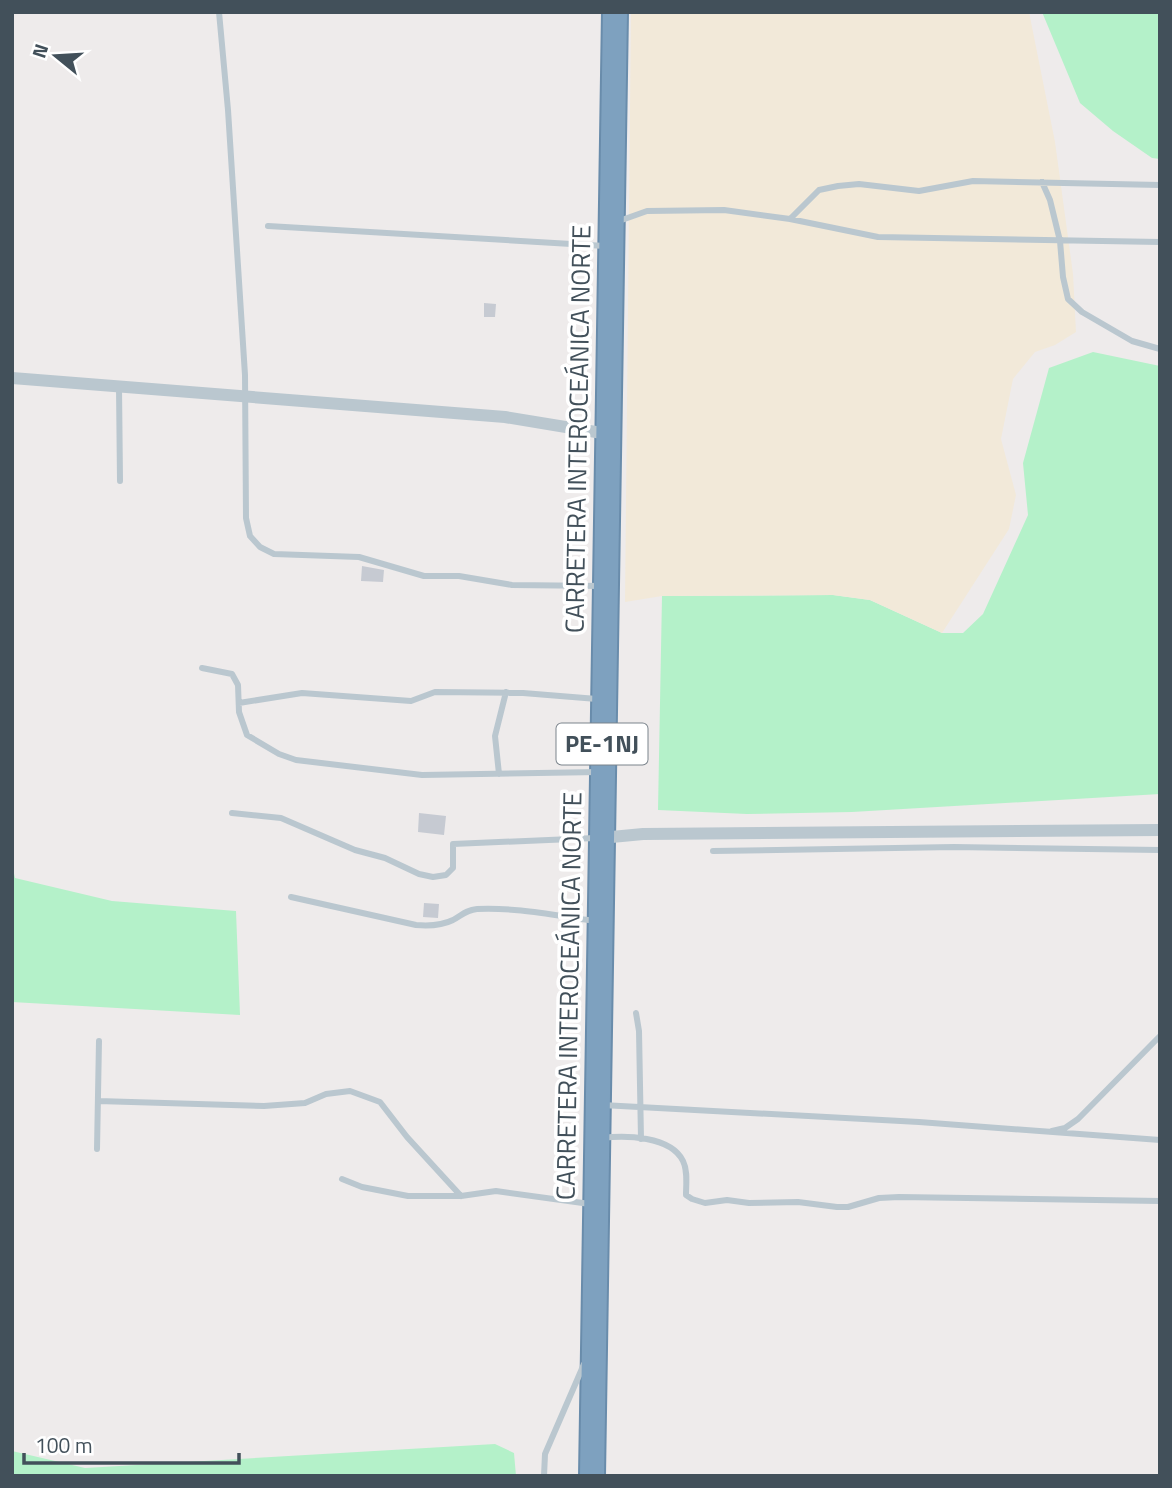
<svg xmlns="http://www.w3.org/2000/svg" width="1172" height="1488" font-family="'Titillium Web',sans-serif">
<rect width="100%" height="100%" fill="#eeebeb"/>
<path fill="#b4f1c9" d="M1042,12H1160V159L1152,158L1113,131L1080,103Z
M1093,352L1160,366V794L852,812L747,814L658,810L662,596L833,595L870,600L942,633H963L983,614L1028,515L1023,463L1049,368Z
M12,864L15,878L112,901L236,911L240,1015L12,1002Z
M495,1444L514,1453L516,1476H12V1451L85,1468Z"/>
<path fill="#f2e9d9" d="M631,12H1029L1055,142L1073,274L1076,332L1055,345L1035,352L1013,379L1001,439L1016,495L1009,529L942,633L870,600L833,595L662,596L625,602Z"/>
<path fill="#c6cad2" d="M484,303L496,304L495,317H484Z
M362,566L384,570L383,582L361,581Z
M419,813L446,816L444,835L418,832Z
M424,903L439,904L438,918L423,917Z"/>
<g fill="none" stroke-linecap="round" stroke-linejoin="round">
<defs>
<path id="highway" d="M592,1476L615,12"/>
</defs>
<use href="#highway" stroke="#698cab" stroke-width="28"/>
<path stroke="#bac7cf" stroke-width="6" d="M219,12L228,110L245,375L246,518L250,536L260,547L274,554L359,557L424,576H459L512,585L602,586
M1042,182L1050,200L1060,241L1063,277L1068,299L1082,312L1132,341L1160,349
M790,219L819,190L838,186L859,184L919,191L973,181L1160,185
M619,221L647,211L724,210L790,219L878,237L1160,242
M268,226L605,246
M119,387L120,481
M202,668L232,674L238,685L239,712L247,735L279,754L296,760L422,775L599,772
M239,703L302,693L411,701L435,692L523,693L597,699
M499,774L495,736L506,692
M232,813L281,818L355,850L385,858L419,874L433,877L446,875L453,868V844L595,838
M713,851L954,847L1160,850
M291,897L416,925C428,926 441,926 453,920C462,915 466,910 477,909C516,907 557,916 596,921
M636,1013L639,1031L641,1139
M98,1101L264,1106L305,1103L326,1094L350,1091L380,1102L407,1137L461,1196
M602,1105L919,1122L1160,1140
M1052,1131L1065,1128L1078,1119L1160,1036
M602,1138C625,1135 671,1136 683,1161C688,1171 686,1184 686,1195L692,1199L705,1203L727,1200L749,1203L798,1202L837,1207H848L879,1198L899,1197L1160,1201
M97,1149L99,1041
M342,1179L362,1187L408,1196H461L496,1191L590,1204
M544,1476L545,1454L584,1364"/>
<path stroke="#bac7cf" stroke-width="12" d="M12,378L505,417L608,434
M601,838L643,834L1160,830"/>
<use href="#highway" stroke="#7ea1bf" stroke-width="24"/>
</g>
<g text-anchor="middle" stroke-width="7" stroke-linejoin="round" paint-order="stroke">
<rect fill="#fff" stroke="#7b848c" stroke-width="2" x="556.5" y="723.5" width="91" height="41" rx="5"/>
<g font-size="24" font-weight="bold" fill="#42505a">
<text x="602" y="752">PE-1NJ</text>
</g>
<g font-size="26" fill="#42505a" stroke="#fff">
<text transform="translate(578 429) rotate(-89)" y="9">CARRETERA INTEROCEÁNICA NORTE</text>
<text transform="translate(569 996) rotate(-89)" y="9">CARRETERA INTEROCEÁNICA NORTE</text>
</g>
</g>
<rect width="1172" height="1488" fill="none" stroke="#42505a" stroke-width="28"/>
<g transform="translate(56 56) rotate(288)" stroke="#ffffff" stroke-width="5" paint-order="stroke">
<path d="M0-5L12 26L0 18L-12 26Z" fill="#42505a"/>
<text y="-10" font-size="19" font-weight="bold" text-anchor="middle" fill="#42505a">N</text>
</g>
<path d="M24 1453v10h215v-10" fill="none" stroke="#42505a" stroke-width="3.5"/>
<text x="35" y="1453" font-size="21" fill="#42505a" stroke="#ffffff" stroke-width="5" paint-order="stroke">100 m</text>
</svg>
